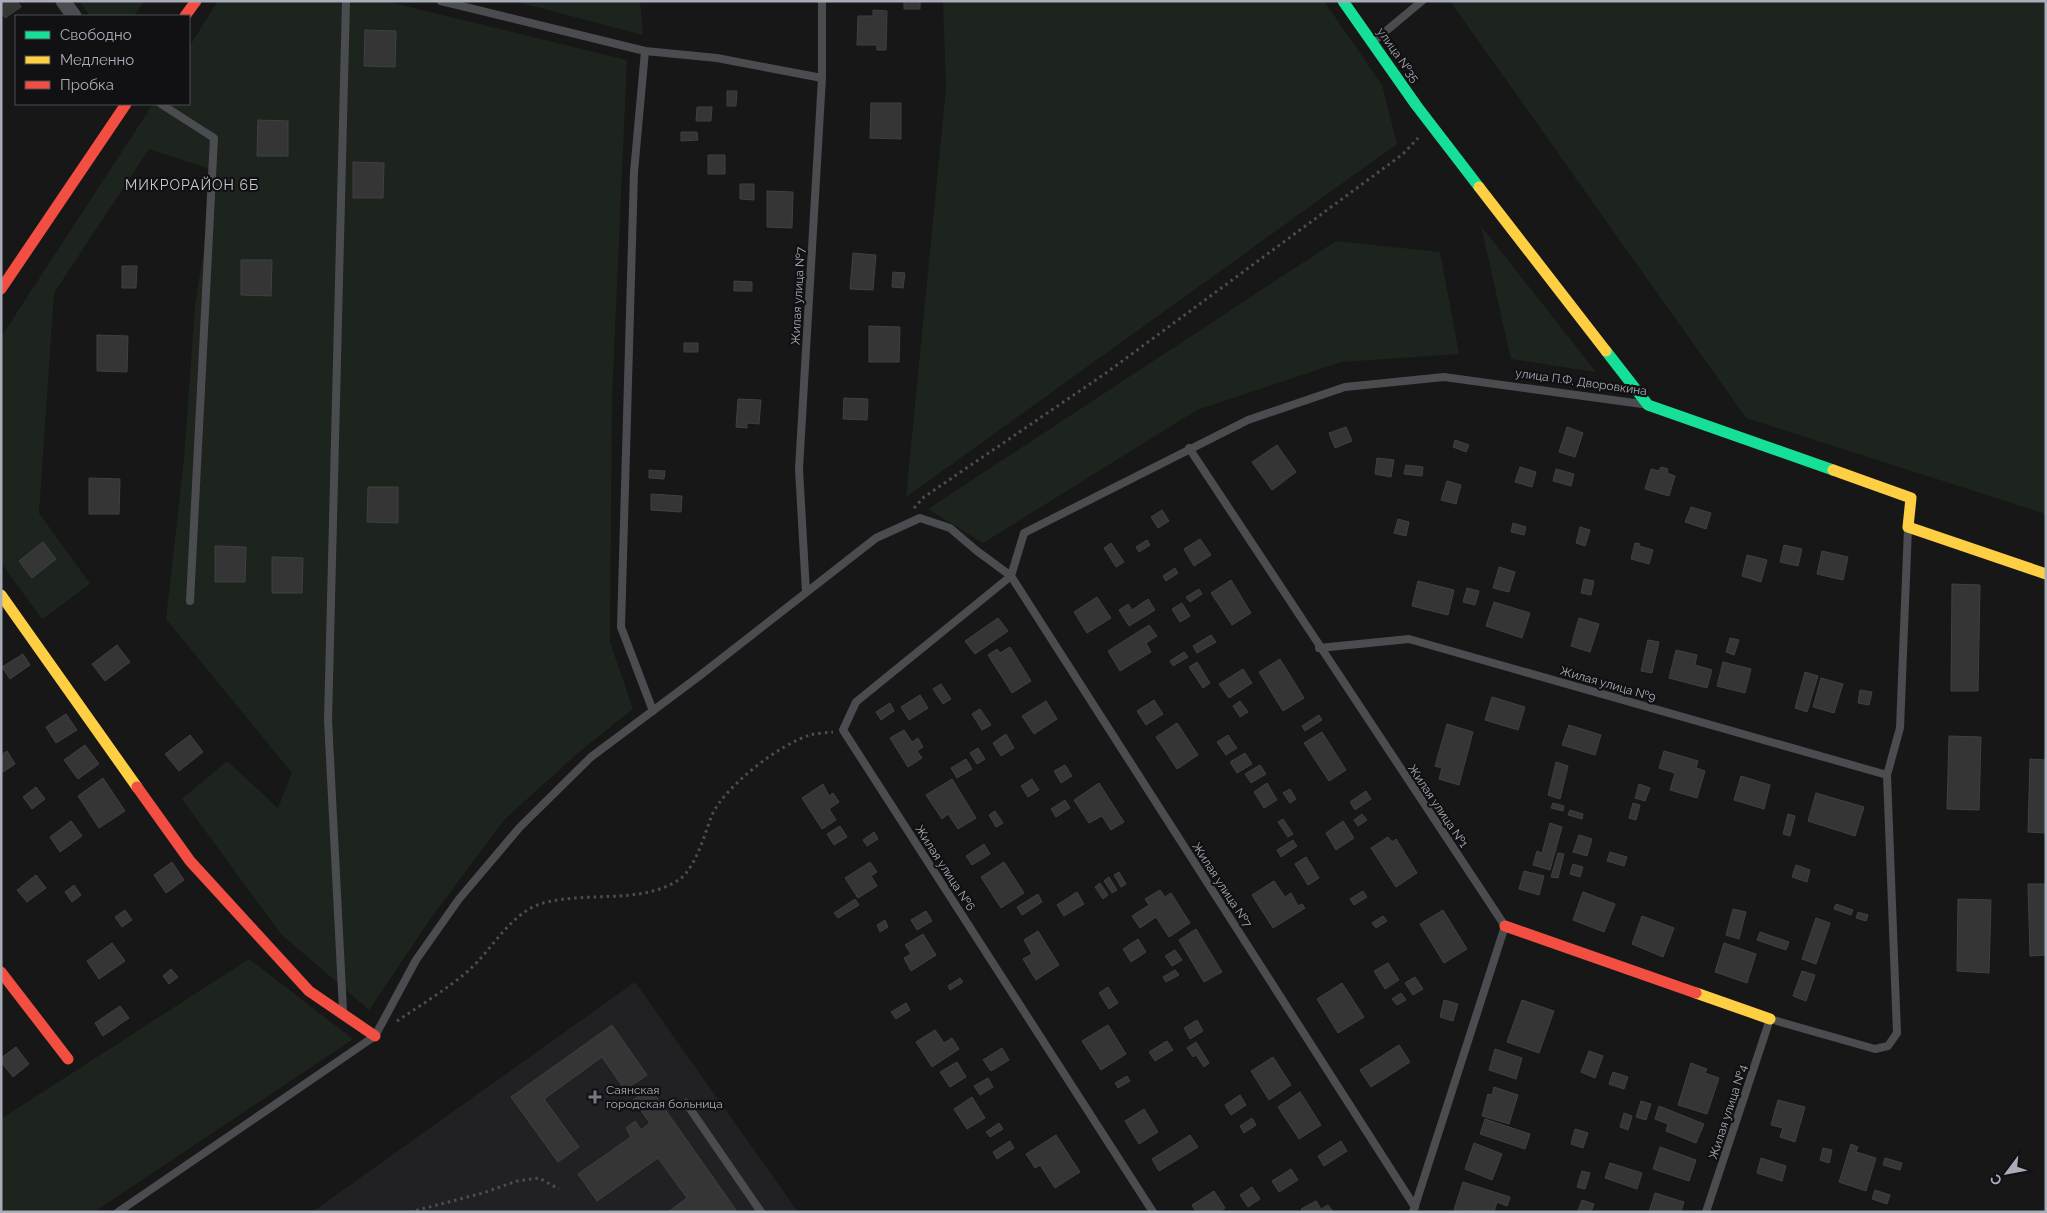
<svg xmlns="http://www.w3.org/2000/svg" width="2047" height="1213" font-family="Raleway,sans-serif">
<rect width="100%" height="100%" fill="#171717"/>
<path fill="#212123" d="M635,982L798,1212H312Z"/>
<path fill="#1d241e" d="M79,1H144L134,16H90Z
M218,1H385L627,60L612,397L610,642L633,709L579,752L504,820L429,921L369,1010L281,934L182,799L227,761L278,808L292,773L166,619L184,459L195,306L216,171L149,149L54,293L39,513L90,584L42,619L1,563V337L153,104H189V47Z
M514,1H640L643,35Z
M943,1H1324L1382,85L1397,144L906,497L946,88Z
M1450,1H2046V514L1746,418Z
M1481,226L1596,372L1511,359Z
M1336,241L1440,252L1459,354L1341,362L1197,410L983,543L928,509Z
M249,959L353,1039L94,1212H1V1119Z"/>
<path fill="#353536" stroke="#3f4043" d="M1,1H17L21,7L5,18L1,12Z
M904,1H920V9H904Z
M873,10L887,11L886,50H877V45H857L858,16H873Z
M365,30L396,31L395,67L364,66Z
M727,91H737L736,106H727Z
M871,103H901V139L870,138Z
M697,107H712L711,121H696Z
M258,120L288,121V156H257Z
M681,132H697L698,140L681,141Z
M708,155H725V174H708Z
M353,162L384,163L383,198H353Z
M740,184H754V200L740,199Z
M767,191L793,192L792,228L767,227Z
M853,253L876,255L873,290L850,289Z
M241,260H272L271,296L241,295Z
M122,266H137L136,288H122Z
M893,272L905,273L903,288L892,287Z
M734,281L752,282V291H734Z
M869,326L900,327L899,362H869Z
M97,335L128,336L127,372L97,371Z
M684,343H698V352H684Z
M844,398L868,399L867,420L843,419Z
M738,399L761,400L759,424L747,423V428L736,427Z
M1346,427L1352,441L1335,448L1329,433Z
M1567,427L1583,433L1575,457L1559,452Z
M1455,440L1469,445L1466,452L1453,447Z
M1277,445L1296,472L1272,490L1252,462Z
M1377,458L1394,460L1391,477L1375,474Z
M1406,465L1423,467L1422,476L1404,474Z
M1520,467L1536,472L1532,487L1515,482Z
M1661,467L1668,469L1667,473L1675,476L1669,496L1645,489L1651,469L1659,471Z
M1556,469L1574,474L1571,486L1553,481Z
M649,470L665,471L664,479L649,478Z
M89,478L120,479L119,514H89Z
M1447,481L1461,485L1456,504L1441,500Z
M368,487H398V523L367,522Z
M651,494L682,496L681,512L651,510Z
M1691,507L1711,513L1706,529L1685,522Z
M1162,510L1169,521L1158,528L1151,517Z
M1398,519L1409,522L1406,536L1394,533Z
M1513,523L1526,527L1524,535L1511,532Z
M1580,527L1590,530L1585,546L1576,543Z
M1200,539L1211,555L1194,566L1184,549Z
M1147,540L1150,545L1139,552L1136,547Z
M43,542L56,559L32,578L19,561Z
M1111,543L1124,562L1116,567L1104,548Z
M1635,543L1640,544L1639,546L1653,550L1649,564L1631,559Z
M1784,545L1802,549L1798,566L1780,562Z
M215,546L246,547L245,582H215Z
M1822,551L1848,557L1843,580L1817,574Z
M1747,555L1767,560L1761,582L1742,576Z
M272,557L303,558L302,593H272Z
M1499,567L1515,572L1509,592L1493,588Z
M1175,568L1178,573L1166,581L1163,576Z
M1584,579L1594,581L1591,595L1581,593Z
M1231,580L1251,613L1232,625L1211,593Z
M1418,581L1454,590L1448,615L1412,606Z
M1952,584L1980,585L1978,691H1951Z
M1467,588L1479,591L1475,605L1463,602Z
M1199,589L1202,594L1190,602L1186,597Z
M1097,597L1111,618L1087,633L1074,612Z
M1148,599L1155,610L1129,626L1119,610L1128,604L1132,610Z
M1494,602L1530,613L1522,638L1486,626Z
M1182,603L1190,616L1180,622L1172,609Z
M998,618L1008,631L975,654L965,641Z
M1579,618L1599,624L1590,652L1571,646Z
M1149,625L1157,636L1146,643L1151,652L1120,671L1108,651Z
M1211,635L1216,642L1197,653L1193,646Z
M1730,638L1739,640L1734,655L1726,652Z
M1648,640L1659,642L1652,673L1641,671Z
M117,645L130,662L105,681L92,664Z
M1010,647L1031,681L1012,693L988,655L997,649L1000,653Z
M1676,650L1697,655L1695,665L1712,670L1707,688L1669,678Z
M1184,652L1188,657L1173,666L1170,661Z
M23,654L30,665L10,679L2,667Z
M1280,659L1304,698L1283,711L1259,672Z
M1197,662L1210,683L1203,688L1189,667Z
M1723,662L1751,669L1745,693L1717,686Z
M1243,669L1252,683L1229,698L1219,684Z
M1805,672L1818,676L1807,712L1795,708Z
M1821,678L1843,684L1834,713L1813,707Z
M941,684L951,699L943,704L933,689Z
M1860,690L1872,692L1869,705L1858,703Z
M920,695L928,708L909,720L901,707Z
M1492,697L1525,707L1518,730L1485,720Z
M1154,700L1163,714L1146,725L1137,711Z
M1046,701L1057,719L1034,734L1022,716Z
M1240,701L1248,712L1240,717L1233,706Z
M890,703L894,711L881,720L876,712Z
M980,709L991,725L982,730L972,714Z
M66,714L77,730L56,743L46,727Z
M1319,715L1322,720L1305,731L1302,726Z
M1177,723L1198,755L1177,769L1156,737Z
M1447,724L1473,732L1459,785L1439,779L1442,768L1435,766Z
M1569,725L1601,735L1595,755L1562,745Z
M904,730L912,742L918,738L923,747L917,751L922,758L908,767L890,738Z
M1322,732L1346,770L1329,781L1304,743Z
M1006,734L1014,748L1001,756L993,743Z
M190,735L203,752L179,771L165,754Z
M1228,735L1237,748L1226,755L1217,742Z
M1949,736L1981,737L1979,810L1947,809Z
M85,745L99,764L78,779L64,760Z
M978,748L985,759L977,764L970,753Z
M7,751L15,764L3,772L1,768V755Z
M1664,751L1698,761L1696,768L1705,771L1697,798L1670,790L1675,773L1659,768Z
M1245,753L1252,764L1237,773L1230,762Z
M966,759L972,769L957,778L951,768Z
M2030,759L2046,760V833L2028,832Z
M1556,762L1568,766L1560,799L1548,795Z
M1065,765L1072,776L1061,783L1054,771Z
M1260,765L1266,774L1251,783L1245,774Z
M1741,776L1770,785L1764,809L1734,800Z
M103,778L125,811L99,828L78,796Z
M952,779L976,818L958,829L948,814L942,819L926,795Z
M1032,779L1039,790L1028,797L1021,786Z
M1099,783L1124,822L1111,830L1102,816L1089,823L1074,800Z
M1267,783L1277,800L1264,808L1254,792Z
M823,784L829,796L833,793L839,802L829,809L836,820L822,829L802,798Z
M1639,784L1650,788L1645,801L1635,798Z
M36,787L45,799L32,809L23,797Z
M1290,789L1296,799L1290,803L1283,793Z
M1366,791L1371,799L1355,810L1350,802Z
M1816,793L1864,807L1855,836L1808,821Z
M1065,800L1070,808L1056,817L1051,809Z
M1553,803L1564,806L1563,811L1551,808Z
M1633,803L1640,805L1636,820L1629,818Z
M1570,810L1583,814L1582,819L1568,815Z
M995,811L1003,823L996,827L989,815Z
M1362,814L1367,820L1358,826L1354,820Z
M1788,814L1795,816L1790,836L1783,834Z
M1283,819L1293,834L1288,837L1278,822Z
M71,821L82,836L60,852L50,837Z
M1343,821L1354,838L1336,850L1326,833Z
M1550,823L1562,827L1550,870L1533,865L1537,851L1542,853Z
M840,826L847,837L834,845L827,834Z
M874,832L878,839L867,846L863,840Z
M1579,835L1592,839L1587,856L1573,852Z
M1388,837L1392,842L1396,839L1417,873L1396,887L1371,848Z
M1293,840L1297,846L1281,857L1277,850Z
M984,844L990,854L972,865L966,856Z
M1610,852L1627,857L1624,866L1607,861Z
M1558,853L1564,854L1558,878L1551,877Z
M1306,857L1319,878L1308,885L1295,864Z
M172,862L184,880L166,893L154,875Z
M870,862L877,872L871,876L877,886L858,898L845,878Z
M1004,862L1024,893L1001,908L981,877Z
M1573,864L1583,867L1580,877L1570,874Z
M1796,865L1810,870L1807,882L1792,877Z
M1524,871L1544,876L1539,895L1519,889Z
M1119,872L1126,884L1121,887L1114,875Z
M36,875L46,888L27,902L17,890Z
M1109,877L1117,890L1112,893L1104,881Z
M1274,881L1285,897L1291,893L1298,906L1302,904L1305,908L1273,928L1252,895Z
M1100,883L1108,895L1103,899L1095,887Z
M2028,884H2046V955L2030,956Z
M74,885L81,895L72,902L65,892Z
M1160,890L1165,897L1171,893L1190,923L1169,937L1156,917L1140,928L1132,916L1149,905L1145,899Z
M1363,891L1367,897L1354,905L1350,899Z
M1077,892L1084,904L1064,916L1057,905Z
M1583,892L1615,904L1604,932L1573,920Z
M1038,894L1042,902L1022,915L1017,907Z
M855,899L859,905L838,918L834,913Z
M1958,899L1991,900L1989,973L1957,971Z
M1836,904L1853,910L1851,915L1834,909Z
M1733,909L1746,912L1739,939L1726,935Z
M125,910L132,920L122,927L115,917Z
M1443,910L1467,949L1444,963L1420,924Z
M926,911L932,921L917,930L911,920Z
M1858,912L1868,915L1866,921L1856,918Z
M1383,916L1387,921L1376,928L1372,923Z
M1642,916L1674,928L1663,957L1632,944Z
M1816,918L1830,923L1816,964L1802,959Z
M885,920L888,927L880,932L877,925Z
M1196,929L1222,972L1204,982L1179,940Z
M1038,931L1059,965L1036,980L1023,959L1032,954L1024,940Z
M1760,932L1789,942L1786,950L1757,940Z
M923,934L936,955L911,971L904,958L911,954L905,945Z
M1138,939L1146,952L1131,962L1123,949Z
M112,943L125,961L99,979L87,961Z
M1724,943L1756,954L1747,983L1715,972Z
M1175,950L1182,960L1172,966L1165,956Z
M1388,963L1399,980L1385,989L1374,971Z
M171,969L178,977L169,984L163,976Z
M1175,970L1179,975L1166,982L1163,977Z
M1802,971L1815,975L1806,1001L1793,996Z
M1415,977L1423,989L1413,995L1405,983Z
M960,978L963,982L950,990L948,986Z
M1342,983L1364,1017L1338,1033L1317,999Z
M1108,987L1118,1003L1109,1009L1099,993Z
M1401,993L1406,1000L1397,1005L1392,999Z
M1444,1000L1458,1004L1453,1021L1440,1017Z
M1522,1000L1554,1011L1539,1053L1507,1042Z
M906,1003L910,1010L896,1019L891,1012Z
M120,1006L129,1018L103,1036L95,1023Z
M1197,1020L1203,1031L1190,1039L1184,1028Z
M612,1025L647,1075L625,1090L602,1057L544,1099L579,1147L558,1162L511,1097Z
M1108,1025L1126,1054L1101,1070L1082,1041Z
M935,1030L944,1043L952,1038L959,1049L932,1067L916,1042Z
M1167,1041L1173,1050L1155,1061L1149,1052Z
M1196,1042L1209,1063L1204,1067L1196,1055L1193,1057L1187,1048Z
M1399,1045L1410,1062L1371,1087L1360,1070Z
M16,1047L29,1064L13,1077L1,1062V1058Z
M1002,1048L1009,1060L991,1071L983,1060Z
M1495,1049L1522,1058L1516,1079L1489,1070Z
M1589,1051L1603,1056L1595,1078L1581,1072Z
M1273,1057L1291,1085L1269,1100L1251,1071Z
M957,1062L966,1077L950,1087L940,1072Z
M1691,1063L1707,1069L1705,1073L1719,1078L1707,1114L1678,1105Z
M1613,1072L1628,1077L1624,1089L1609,1084Z
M1127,1076L1130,1081L1118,1088L1115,1083Z
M988,1078L993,1087L980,1095L974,1086Z
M1494,1087L1518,1095L1509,1124L1482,1116L1488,1094L1492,1095Z
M650,1088L736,1210L734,1212H668L687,1198L658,1158L597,1201L578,1174L631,1137L626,1128L635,1121L641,1130L650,1123L633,1100Z
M1300,1092L1321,1125L1299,1139L1278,1107Z
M1240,1095L1246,1105L1231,1115L1225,1105Z
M972,1097L985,1118L967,1129L954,1109Z
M1778,1100L1805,1107L1795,1142L1780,1137L1783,1128L1771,1125Z
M1641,1101L1651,1104L1646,1120L1636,1117Z
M1659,1106L1704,1124L1696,1143L1666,1131L1668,1124L1655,1119Z
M1144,1109L1158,1132L1139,1144L1125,1121Z
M1624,1113L1632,1116L1628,1130L1620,1127Z
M1252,1118L1256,1125L1244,1133L1240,1126Z
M1485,1119L1530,1134L1525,1149L1480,1134Z
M999,1123L1003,1129L990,1137L986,1132Z
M1575,1129L1588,1133L1583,1148L1571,1144Z
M1056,1135L1080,1172L1055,1188L1040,1165L1035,1168L1026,1154Z
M1190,1135L1198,1147L1159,1171L1152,1159Z
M1010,1141L1014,1148L997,1159L993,1152Z
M1341,1141L1347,1151L1324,1166L1318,1156Z
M1474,1143L1502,1154L1492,1180L1465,1169Z
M1851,1144L1858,1147L1856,1152L1876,1158L1866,1191L1839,1182Z
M1660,1147L1696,1160L1689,1181L1653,1169Z
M1823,1148L1832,1150L1829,1163L1820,1160Z
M1761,1158L1786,1166L1782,1181L1757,1173Z
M1885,1158L1902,1163L1900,1170L1883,1165Z
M1610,1163L1642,1173L1637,1189L1605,1178Z
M1291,1169L1298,1180L1279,1192L1272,1181Z
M1582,1171L1590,1173L1585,1189L1577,1187Z
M1463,1182L1510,1197L1507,1206L1497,1202L1494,1212L1454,1210Z
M1252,1187L1260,1199L1248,1207L1240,1195Z
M1875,1190L1890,1195L1887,1204L1872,1199Z
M1214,1191L1225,1208L1219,1212H1196L1192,1205Z
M1655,1193L1684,1202L1681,1212H1649Z
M1582,1200L1594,1204L1591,1212L1578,1211Z
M1316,1201L1321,1209L1328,1205L1333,1212H1303L1301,1209Z"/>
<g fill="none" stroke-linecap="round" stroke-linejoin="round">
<path stroke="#4d4e52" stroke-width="3" stroke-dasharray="2.5 4" stroke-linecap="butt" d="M914,508L924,497L1106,373L1403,154L1418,138
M397,1021C421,1005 447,989 468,971C492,950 509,915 540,904C585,890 640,906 680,879C696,867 705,833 712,815C725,786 780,744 810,735C817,733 826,733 833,732
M410,1212L483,1193L517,1181L539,1178L559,1189"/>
<path stroke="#4b4c50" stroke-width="8" d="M441,1L645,51L717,58L822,78
M1374,41L1422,1
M645,51L634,172L621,627L653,711
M161,104L214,138L190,601
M1189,448L1505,926L1413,1212
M1011,576L856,702L843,730L1153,1212
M1011,576L1024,533L1248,420L1345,387L1444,377L1642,404
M806,592L799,469L822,78V1
M1319,648L1409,639L1887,775
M343,1010L328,720L346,1
M686,1103L761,1212
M118,1212L375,1036L416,960L459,899L520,827L591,757L698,677L876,538L920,518L950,528L977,551L1011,576L1415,1207
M1706,1212L1770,1019L1875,1049L1888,1046L1897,1033L1887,775L1900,728L1908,528"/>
<path stroke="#4b4c50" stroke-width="15" d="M63,1L74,16"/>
<path stroke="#16e098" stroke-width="11" d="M1343,1L1416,105L1479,187
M1606,351L1648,405L1833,470"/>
<path stroke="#ffcf43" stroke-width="11" d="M1479,187L1606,351
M1833,470L1911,498L1908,527L2046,574
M1,595L137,787
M1696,993L1770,1019"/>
<path stroke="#f24e42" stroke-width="11" d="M185,16L196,1
M1,289L126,104
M137,787L190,861L309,991L375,1036
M1505,926L1696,993
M1,972L68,1059"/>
</g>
<path fill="#757880" stroke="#111113" stroke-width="2" d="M592.5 1089.5h5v5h5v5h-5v5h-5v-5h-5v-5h5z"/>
<g text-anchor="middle" stroke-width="4.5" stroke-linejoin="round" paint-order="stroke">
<g font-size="12" fill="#a8adb8" stroke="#111113">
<text transform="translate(1398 55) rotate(55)" y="4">улица №35</text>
<text transform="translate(798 296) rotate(-87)" y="4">Жилая улица №7</text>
<text transform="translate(1581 382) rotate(8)" y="4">улица П.Ф. Дворовкина</text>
<text transform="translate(1608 684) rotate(16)" y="4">Жилая улица №9</text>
<text transform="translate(1438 806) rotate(56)" y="4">Жилая улица №1</text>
<text transform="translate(945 868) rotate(57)" y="4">Жилая улица №6</text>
<text transform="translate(1222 885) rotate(57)" y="4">Жилая улица №7</text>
<text transform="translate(1728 1112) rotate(-72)" y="4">Жилая улица №4</text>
</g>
<g font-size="12" fill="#a8adb8" stroke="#111113" text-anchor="start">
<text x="606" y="1094">Саянская<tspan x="606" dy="14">городская больница</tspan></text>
</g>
<g font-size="14" letter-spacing="1" fill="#c9ccd4" stroke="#111113">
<text x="192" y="190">МИКРОРАЙОН 6Б</text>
</g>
</g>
<rect width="2047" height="1213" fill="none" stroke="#a8adb8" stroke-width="5"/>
<rect x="15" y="15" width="175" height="90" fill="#111113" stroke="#4d4f55"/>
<rect x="25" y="31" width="25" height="8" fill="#16e098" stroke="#4d4f55"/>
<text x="60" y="40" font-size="15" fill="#a8adb8">Свободно</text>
<rect x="25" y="56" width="25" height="8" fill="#ffcf43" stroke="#4d4f55"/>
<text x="60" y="65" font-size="15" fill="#a8adb8">Медленно</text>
<rect x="25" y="81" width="25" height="8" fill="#f24e42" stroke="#4d4f55"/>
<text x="60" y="90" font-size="15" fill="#a8adb8">Пробка</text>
<g transform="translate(2007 1173) rotate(238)" stroke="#111113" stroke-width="4" paint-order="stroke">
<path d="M0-4L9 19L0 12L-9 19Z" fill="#a8adb8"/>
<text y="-8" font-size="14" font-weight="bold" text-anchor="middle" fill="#a8adb8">С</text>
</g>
</svg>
